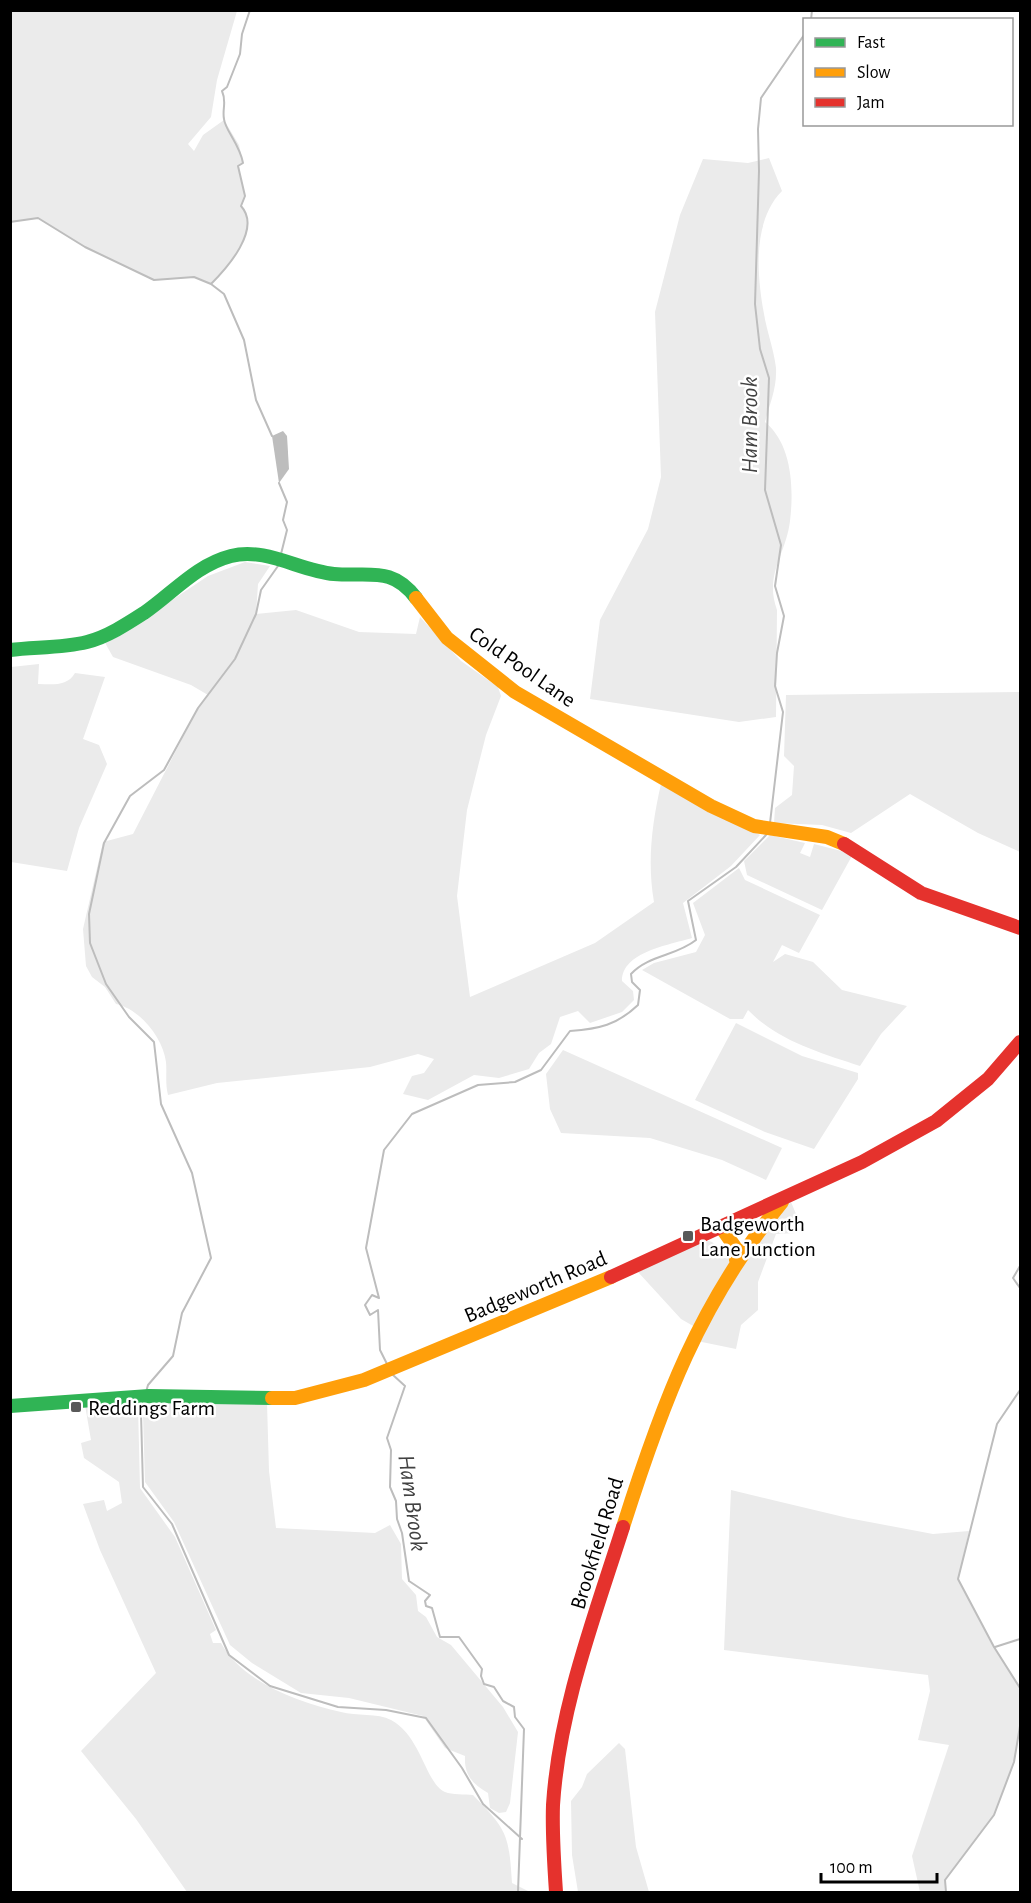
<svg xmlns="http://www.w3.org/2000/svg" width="1031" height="1903" font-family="'Alegreya Sans',sans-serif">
<rect width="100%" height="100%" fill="#fff"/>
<path fill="#ebebeb" d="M11,10L237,11L217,80L211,117L188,144L194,151L203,135L224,120L239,145L243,163L238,166L245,196L241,206C262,229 227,268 211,284L194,277L154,280L85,247L38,218L11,222Z
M769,158L782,191C752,221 757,276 764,314C767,332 774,350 776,368C777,388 770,403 765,422C792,444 794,488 790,521C786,555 764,574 777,610L776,717L739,722L590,699L600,620L648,529L661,477L655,312L680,215L703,159L748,163Z
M245,562L270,566L258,584L256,614L296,610L359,632L416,634L420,617L461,661L498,687L501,696L486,735L467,810L457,896L470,997L595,943L654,902C647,862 652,823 661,784L760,835L731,866L683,903L692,938C669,945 622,952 622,981L633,991L634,1000L622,1012L590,1023L578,1011L560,1017L551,1044L539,1053L529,1069L499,1078L474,1075L428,1100L403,1094L412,1076L424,1073L434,1059L418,1054L370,1067L217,1083L168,1095C165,1083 167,1074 166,1062C163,1038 140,1009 116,1004L105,987L92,977L86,966L83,929L103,842L133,834L198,708L208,695L191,685L113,657L104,641L136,624L208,576Z
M39,664L38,684C52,684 67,687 75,673L105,677L83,739L99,745L107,764L79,828L67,871L11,862V667Z
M1020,692V852L978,833L910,794L851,833L822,825L774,823L775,808L792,795L794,766L784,756L786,695Z
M770,835L805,843L800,853L810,857L814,844L853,854L822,910L747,875L744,861Z
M739,868L745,880L820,915L799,953L782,945L773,962L785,954L813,962L842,990L907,1006L881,1034L860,1066C821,1053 778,1041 748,1010L743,1019H730L642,970L654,963L696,952L705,935L693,903Z
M736,1023L802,1056L858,1073V1079L814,1149L765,1132L695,1100Z
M563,1050L782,1148L766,1180L722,1160L650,1138L561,1133L550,1109L546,1074Z
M791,1202L799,1221L797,1233L776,1234L758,1282V1310L741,1325L736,1349L697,1341L702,1331L681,1319L638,1272L705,1240L712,1242L737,1265L777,1214Z
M167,1401L267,1403L269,1471L276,1528L375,1533L390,1525L401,1544L402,1579L416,1595L418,1611L426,1617L437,1637L451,1645L503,1707L518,1732L510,1803L506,1812L499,1813L490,1808L488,1793C472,1784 464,1774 465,1756L445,1748L423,1716L349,1698L301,1693L252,1663L230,1645L174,1522L145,1482L143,1414L146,1404Z
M85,1405H138L140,1488L175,1537L216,1630L210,1634L213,1643H221C243,1683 299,1702 341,1712C356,1716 378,1713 391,1720C422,1737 425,1783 445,1792C452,1795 465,1794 473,1795C507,1830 509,1834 512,1883L530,1892H187L136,1819L81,1751L156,1673L100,1550L83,1504L104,1500L107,1511L122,1503L119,1482L84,1458L81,1443L91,1440Z
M731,1490L848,1518L933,1534L969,1531L958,1579L994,1647L1020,1688V1726L1014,1762L994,1815L945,1880L946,1892H920L912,1856L949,1745L918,1740L930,1691L928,1675L724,1650Z
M619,1743L625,1749L636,1847L649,1892H578L572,1855L571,1801L582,1787L587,1774Z"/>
<path fill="#bdbdbd" d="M283,431L287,436L289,469L279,483L272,436Z"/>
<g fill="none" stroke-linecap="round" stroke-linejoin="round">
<path stroke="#bdbdbd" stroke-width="2" d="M811,20L812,10
M10,222L38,218L85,247L154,280L194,277L211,284L224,294L244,340L256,400L272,436
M211,284C227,268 262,229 241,206L245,196L238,166L243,163C240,145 225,130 224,119C222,109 227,102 222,91L227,87L240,54L242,34L250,10
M279,483L287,502L283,520L287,530L281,554
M770,823L783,712L775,686L777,653L784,616L775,586L781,545L765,490L769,378L760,349L755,304L759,171L758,129L761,98L804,35
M1020,1266L1013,1278L1020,1288
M387,1364L380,1350L378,1310L370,1315L365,1305L372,1295L379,1298L366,1248L384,1150L412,1114L478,1085L515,1082L541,1070L570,1031C599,1029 617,1025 638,1005L640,990L632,982L631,974C649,955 676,956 696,940L688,901L736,867L766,835
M393,1375L405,1386L387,1438L391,1450L390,1487L396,1501L397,1519L402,1533L409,1581L430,1595L425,1601L426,1606L432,1608L440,1637H459L482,1669L481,1676L484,1684L494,1687L503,1701L514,1707L515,1717L524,1729L518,1892
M1020,1390L997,1424L958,1579L994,1647L1020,1688
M146,1392L148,1385L173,1356L182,1313L211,1258L192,1173L161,1104L154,1042L129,1017L106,984L90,943L89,914L104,843L130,796L164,770L198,708L235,659L256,614L261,590L278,566
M143,1403L141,1413L143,1487L172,1524L229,1655L270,1686L338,1707L386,1710L426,1718L462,1768L483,1804L522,1839
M995,1647L1020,1639
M946,1892L945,1880L994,1815L1014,1762L1020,1726"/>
<path stroke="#30b455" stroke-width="14" d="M10,650C35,647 63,648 87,642C107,637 127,624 144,613C173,593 196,565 231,556C266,547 300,571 334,574C370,577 392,566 416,598
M10,1406L149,1396L272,1398"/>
<path stroke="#ff9f0a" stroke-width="14" d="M416,598L447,638L515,692L711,806L754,826L827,837L844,844
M721,1227L735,1247L736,1260
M272,1398H295L364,1380L611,1277
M623,1527C662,1404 699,1303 782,1202"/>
<path stroke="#e5322d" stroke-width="14" d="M844,844L921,893L1020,928
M611,1277L862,1162L936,1121L988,1079L1020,1042
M556,1892C554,1863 552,1834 553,1805C559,1710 594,1618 623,1527"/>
</g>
<g fill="#595959" stroke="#fff" stroke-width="2">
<rect x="682" y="1230" width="12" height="12" rx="3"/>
<rect x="70" y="1401" width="12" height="12" rx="3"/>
</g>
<g text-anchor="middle" stroke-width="5" stroke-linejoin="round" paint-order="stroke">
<g font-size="22" fill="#000" stroke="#fff">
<text transform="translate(523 666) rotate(35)" y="8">Cold Pool Lane</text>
<text transform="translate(535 1286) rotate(-23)" y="8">Badgeworth Road</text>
<text transform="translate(596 1543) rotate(-73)" y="8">Brookfield Road</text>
</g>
<g font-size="22" fill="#000" stroke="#fff" text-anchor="start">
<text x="700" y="1231">Badgeworth<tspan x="700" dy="25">Lane Junction</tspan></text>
<text x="88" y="1415">Reddings Farm</text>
</g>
<g font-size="24" font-style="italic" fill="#424242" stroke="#fff">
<text transform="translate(749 425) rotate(-90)" y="8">Ham Brook</text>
<text transform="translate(413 1503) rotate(82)" y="8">Ham Brook</text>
</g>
</g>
<rect width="1031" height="1903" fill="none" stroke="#000000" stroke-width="24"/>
<rect x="803" y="18" width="210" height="108" fill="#ffffff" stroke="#999999" stroke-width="1.5"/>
<rect x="815" y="38" width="30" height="9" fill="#30b455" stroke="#999999" stroke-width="1.5"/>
<text x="857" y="48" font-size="18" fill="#000000">Fast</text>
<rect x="815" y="68" width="30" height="9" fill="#ff9f0a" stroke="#999999" stroke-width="1.5"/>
<text x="857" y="78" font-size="18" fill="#000000">Slow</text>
<rect x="815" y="98" width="30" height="9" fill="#e5322d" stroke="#999999" stroke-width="1.5"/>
<text x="857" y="108" font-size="18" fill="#000000">Jam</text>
<path d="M821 1873v9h116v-9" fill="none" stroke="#000000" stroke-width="3"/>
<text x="830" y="1873" font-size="18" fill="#000000" stroke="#ffffff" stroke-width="4.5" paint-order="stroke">100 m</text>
</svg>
